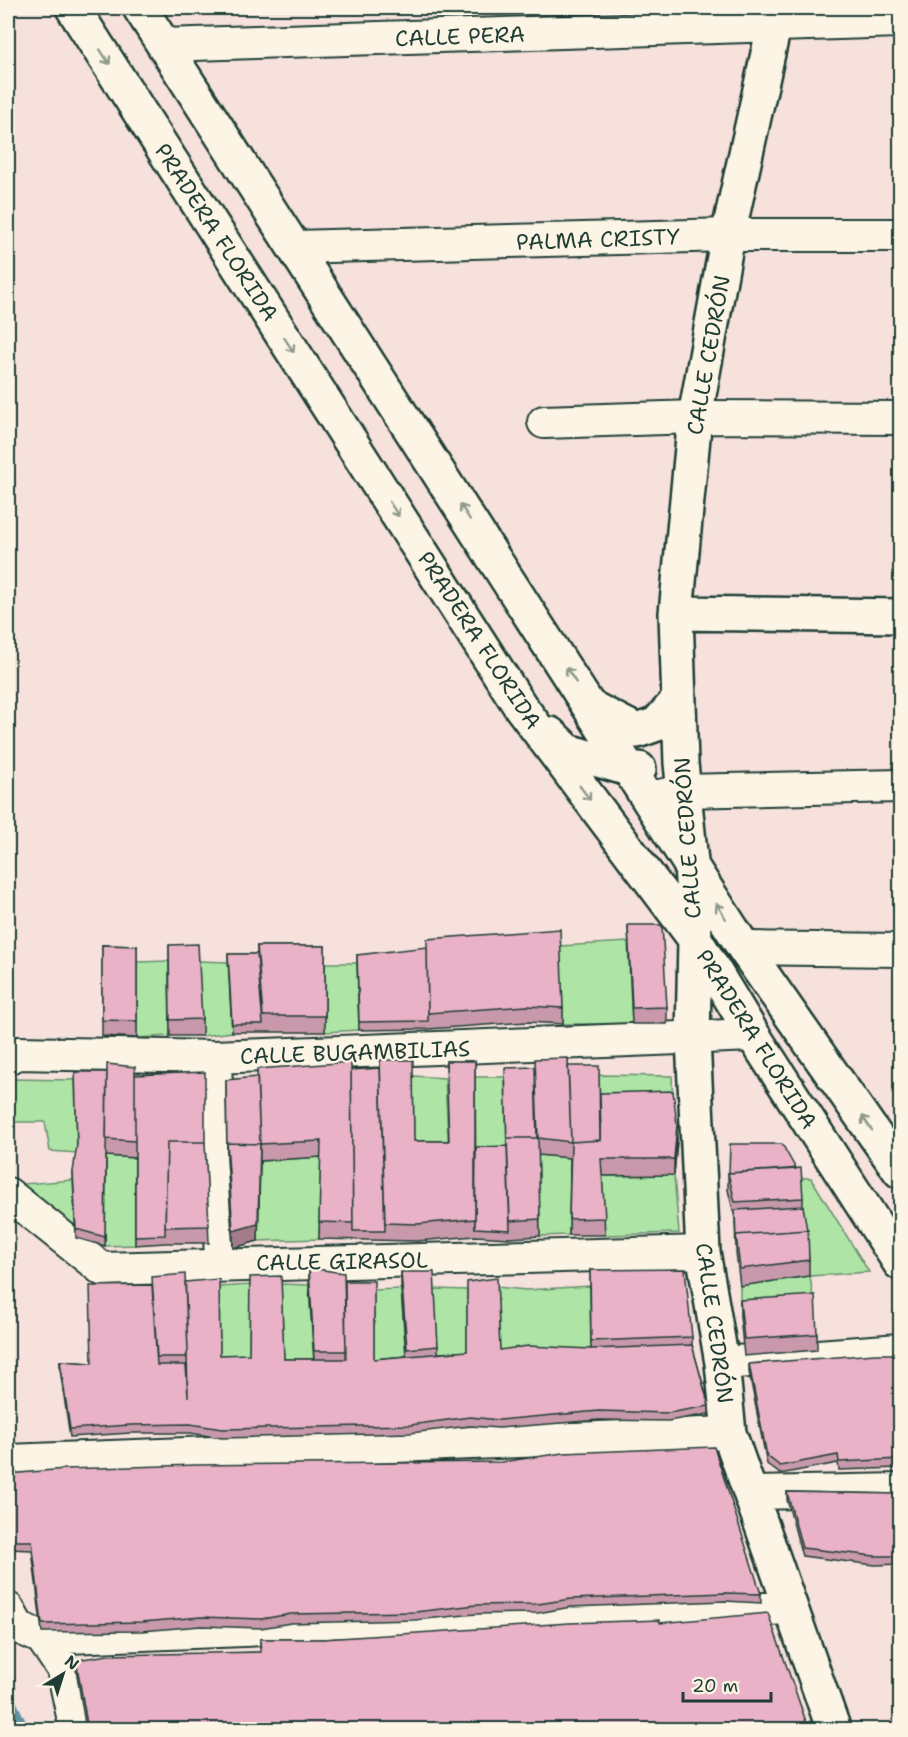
<svg xmlns="http://www.w3.org/2000/svg" width="908" height="1737" font-family="'Shantell Sans',sans-serif">
<rect width="100%" height="100%" fill="#f6e1dc"/>
<filter id="ink" filterUnits="userSpaceOnUse"><feTurbulence type="fractalNoise" baseFrequency=".0167" numOctaves="2"/><feDisplacementMap in="SourceGraphic" scale="12" xChannelSelector="R" yChannelSelector="G"/><feConvolveMatrix kernelMatrix="1 2 1 2 8 2 1 2 1" color-interpolation-filters="sRGB"/></filter>
<g filter="url(#ink)">
<path fill="#aee4a6" stroke="#66906d" stroke-width="1.5" d="M628,942L632,1024H563L560,946Z
M169,961L170,1036L137,1038V962Z
M198,961L228,962L232,1032L202,1036Z
M325,963H357L359,1030L325,1032Z
M599,1075L672,1076L673,1108L600,1110Z
M413,1076L445,1078L449,1157L414,1158Z
M475,1077H505L507,1155L476,1156Z
M9,1079L75,1080L77,1153L50,1151L45,1122H8Z
M538,1155L571,1158L569,1235L540,1236Z
M106,1156L135,1158V1245L105,1246Z
M321,1157L319,1239L258,1241L260,1161Z
M674,1175L679,1233L605,1235L601,1176Z
M797,1178H811L869,1272L810,1276L815,1311L740,1316V1286L809,1276Z
M73,1180L76,1238L10,1185Z
M281,1284L309,1285L314,1367H284Z
M250,1285L249,1362L220,1364L219,1287Z
M590,1286L591,1357L500,1358L497,1287L526,1290Z
M401,1289L407,1366L374,1368V1290Z
M434,1289L467,1290V1359L438,1362Z"/>
<g fill="none" stroke-linecap="round" stroke-linejoin="round">
<path stroke="#5f93a2" stroke-width="9" d="M8,1694L25,1730"/>
<defs>
<path id="street" d="M164,45L900,21
M295,247L728,235H900
M544,422L695,417L900,418
M650,798L683,791L900,786
M744,948L900,950
M215,1057L221,1264
M8,1058L18,1053L215,1057L753,1035
M8,1194L102,1269L703,1252
M722,1363L900,1350
M8,1461L729,1433
M750,1493L900,1490
M8,1609L18,1627L42,1638L790,1608
M42,1638L63,1669L76,1730"/>
<path id="secondary" d="M73,8L520,706L695,939L753,1035L900,1263
M140,8L744,948L900,1171
M778,8L728,235L695,417L676,613L681,763L691,862L695,939L693,1039L703,1252L722,1363L729,1433L834,1730
M676,613L900,616
M594,709L637,731L657,724L679,699
M550,734L568,751L632,770L639,769"/>
</defs>
<use href="#street" stroke="#1f3d34" stroke-width="36"/>
<use href="#secondary" stroke="#1f3d34" stroke-width="38"/>
<use href="#street" stroke="#fcf5e5" stroke-width="32"/>
<use href="#secondary" stroke="#fcf5e5" stroke-width="33"/>
</g>
<path fill="#c899ab" stroke="#1f3d34" stroke-width="1.5" d="M628,925L667,1007V1024H632Z
M102,945L137,946V1038L102,1036Z
M169,945L202,1019V1036H170Z
M257,946H325V1032H232L228,954H257Z
M357,955L563,1008V1024L527,1022L428,1029L359,1030Z
M446,1061H475V1228L507,1146L568,1066L600,1093L677,1141L674,1175L602,1176L605,1235H569L570,1158L538,1155L540,1236L510,1238L475,1236L417,1241L319,1239L321,1157L260,1161L258,1241L233,1248L227,1160L226,1080L351,1070L414,1141H449Z
M135,1075L205,1144L209,1243H165L135,1245V1158L106,1156L105,1246L76,1238L73,1172Z
M728,1173L803,1198V1206L809,1260V1276L740,1286L736,1252L735,1218L728,1190Z
M309,1268L345,1281L374,1359L406,1356L401,1289V1272L438,1346V1353L500,1350L591,1349L590,1270L692,1337V1345L709,1406V1414L668,1421L599,1420L499,1428L470,1426L410,1433L222,1438L190,1433H130L70,1437L60,1369V1361L92,1363L152,1285L185,1282L220,1355L284,1359H314L309,1285Z
M740,1300L817,1334V1350L744,1356L740,1316Z
M900,1354V1468L839,1470L838,1463L780,1474L767,1464L749,1372V1364Z
M8,1474L761,1594V1603L725,1601L571,1607L538,1613L476,1614L415,1620L291,1623L261,1628L201,1626L142,1631L42,1632L32,1550L8,1549Z
M787,1492L900,1494V1564L875,1565L802,1556L787,1500Z
M660,1623L809,1730H86L76,1669V1660L260,1652V1639H323Z"/>
<path fill="#a37d8b" stroke="#1f3d34" stroke-width="1.5" d="M677,1125V1141L674,1175V1159Z
M260,1144L258,1241L233,1248V1231Z"/>
<path fill="#e9b2c7" stroke="#1f3d34" stroke-width="1.5" d="M628,925H662L667,1007L632,1008Z
M560,929L563,1008L527,1006L428,1013L427,939Z
M198,944L202,1019L170,1020L169,945Z
M102,945L137,946V1021L102,1020Z
M257,946H325V1016H263Z
M427,947L428,1021L359,1022L357,955Z
M228,954H257L263,1024H232Z
M568,1058L571,1142L538,1138L535,1059Z
M380,1060H413L414,1141H449L446,1061H475V1219L417,1224L385,1223Z
M351,1062L353,1223L319,1222L321,1141L260,1144L258,1224L233,1231L227,1143L260,1144L257,1069Z
M107,1064L135,1067V1141L106,1139Z
M568,1066H599L600,1140L571,1142Z
M535,1067L537,1138H507V1146L505,1068Z
M380,1068L385,1231H353L351,1070Z
M75,1072H107L105,1237L76,1229L73,1172L77,1144Z
M205,1072V1143V1142H167L165,1235L135,1236V1075Z
M257,1077L260,1144L227,1143V1151L226,1080Z
M673,1091L677,1125L674,1159H601L605,1218L569,1219L571,1142L601,1140L600,1093Z
M507,1138H538L540,1219L510,1221Z
M167,1142H205L209,1226L165,1227Z
M730,1144H782L796,1169L729,1173Z
M507,1146L510,1230L475,1228L476,1147Z
M801,1168L803,1198L735,1202L728,1173Z
M803,1206L807,1230L736,1235V1243L735,1210Z
M808,1230L809,1260L740,1269L736,1235Z
M309,1268L344,1273L346,1351H314Z
M685,1269L692,1337L591,1341L590,1270Z
M401,1272H434L438,1346L407,1349Z
M185,1274L188,1351L186,1357H157L152,1277Z
M281,1276L284,1359H346L345,1281H374V1359L467,1351V1282L497,1278L500,1350L528,1346L591,1349L692,1345L709,1406L668,1413L599,1411L499,1420L470,1417L410,1425L222,1429L190,1424L130,1425L70,1429L60,1361L92,1363L90,1286L152,1285L157,1365H186L188,1397L187,1354L188,1351L185,1282L219,1279L220,1355L249,1354L250,1277Z
M815,1295L817,1334L744,1339L740,1300Z
M875,1354H900V1459L839,1462L838,1455L780,1466L767,1456L749,1364Z
M714,1447L761,1594L725,1593L571,1599L538,1604L476,1605L415,1612L291,1614L261,1619L201,1617L142,1622L42,1624L32,1541H8V1474L65,1469L196,1465L501,1462L563,1453Z
M787,1492L900,1494V1556H875L802,1548Z
M768,1613L809,1730H88L76,1660L108,1655L261,1652L260,1639H323L569,1623L660,1620V1623Z"/>
<defs><path id="oneway-shaft" d="M-6 0H5M1.5-3L5.5 0L1.5 3" fill="none" stroke-width="1.6" stroke-linecap="round" stroke-linejoin="round" transform="scale(1.5)"/></defs>
<g stroke="#8e998c">
<use href="#oneway-shaft" transform="translate(105 57) rotate(57)"/>
<use href="#oneway-shaft" transform="translate(289 345) rotate(57)"/>
<use href="#oneway-shaft" transform="translate(394 509) rotate(57)"/>
<use href="#oneway-shaft" transform="translate(465 512) rotate(-123)"/>
<use href="#oneway-shaft" transform="translate(571 675) rotate(-123)"/>
<use href="#oneway-shaft" transform="translate(585 793) rotate(53)"/>
<use href="#oneway-shaft" transform="translate(721 911) rotate(-122)"/>
<use href="#oneway-shaft" transform="translate(867 1123) rotate(-125)"/>
</g>
</g>
<g text-anchor="middle" stroke-width="4.5" stroke-linejoin="round" paint-order="stroke">
<g font-size="22" fill="#1f3d34" stroke="#fcf5e5">
<text transform="translate(460 36) rotate(-2)" y="8">CALLE PERA</text>
<text transform="translate(217 232) rotate(57)" y="8">PRADERA FLORIDA</text>
<text transform="translate(598 239) rotate(-2)" y="8">PALMA CRISTY</text>
<text transform="translate(708 355) rotate(-80)" y="8">CALLE CEDRÓN</text>
<text transform="translate(480 640) rotate(57)" y="8">PRADERA FLORIDA</text>
<text transform="translate(687 838) rotate(-94)" y="8">CALLE CEDRÓN</text>
<text transform="translate(757 1039) rotate(58)" y="8">PRADERA FLORIDA</text>
<text transform="translate(355 1052) rotate(-2)" y="8">CALLE BUGAMBILIAS</text>
<text transform="translate(342 1261) rotate(-1)" y="8">CALLE GIRASOL</text>
<text transform="translate(715 1323) rotate(82)" y="8">CALLE CEDRÓN</text>
</g>
</g>
<rect width="908" height="1737" fill="none" stroke="#fcf5e5" stroke-width="30"/>
<rect x="15" y="15" width="878" height="1707" fill="none" stroke="#1f3d34" stroke-width="2" filter="url(#ink)"/>
<g transform="translate(63 1674) rotate(38)" stroke="#fcf5e5" stroke-width="4.5" paint-order="stroke">
<path d="M0-4.5L10 22L0 15L-10 22Z" fill="#1f3d34"/>
<text y="-9" font-size="16" font-weight="bold" text-anchor="middle" fill="#1f3d34">N</text>
</g>
<path d="M683 1692v9h88v-9" fill="none" stroke="#1f3d34" stroke-width="3"/>
<text x="692" y="1692" font-size="18" fill="#1f3d34" stroke="#fcf5e5" stroke-width="4.5" paint-order="stroke">20 m</text>
</svg>
